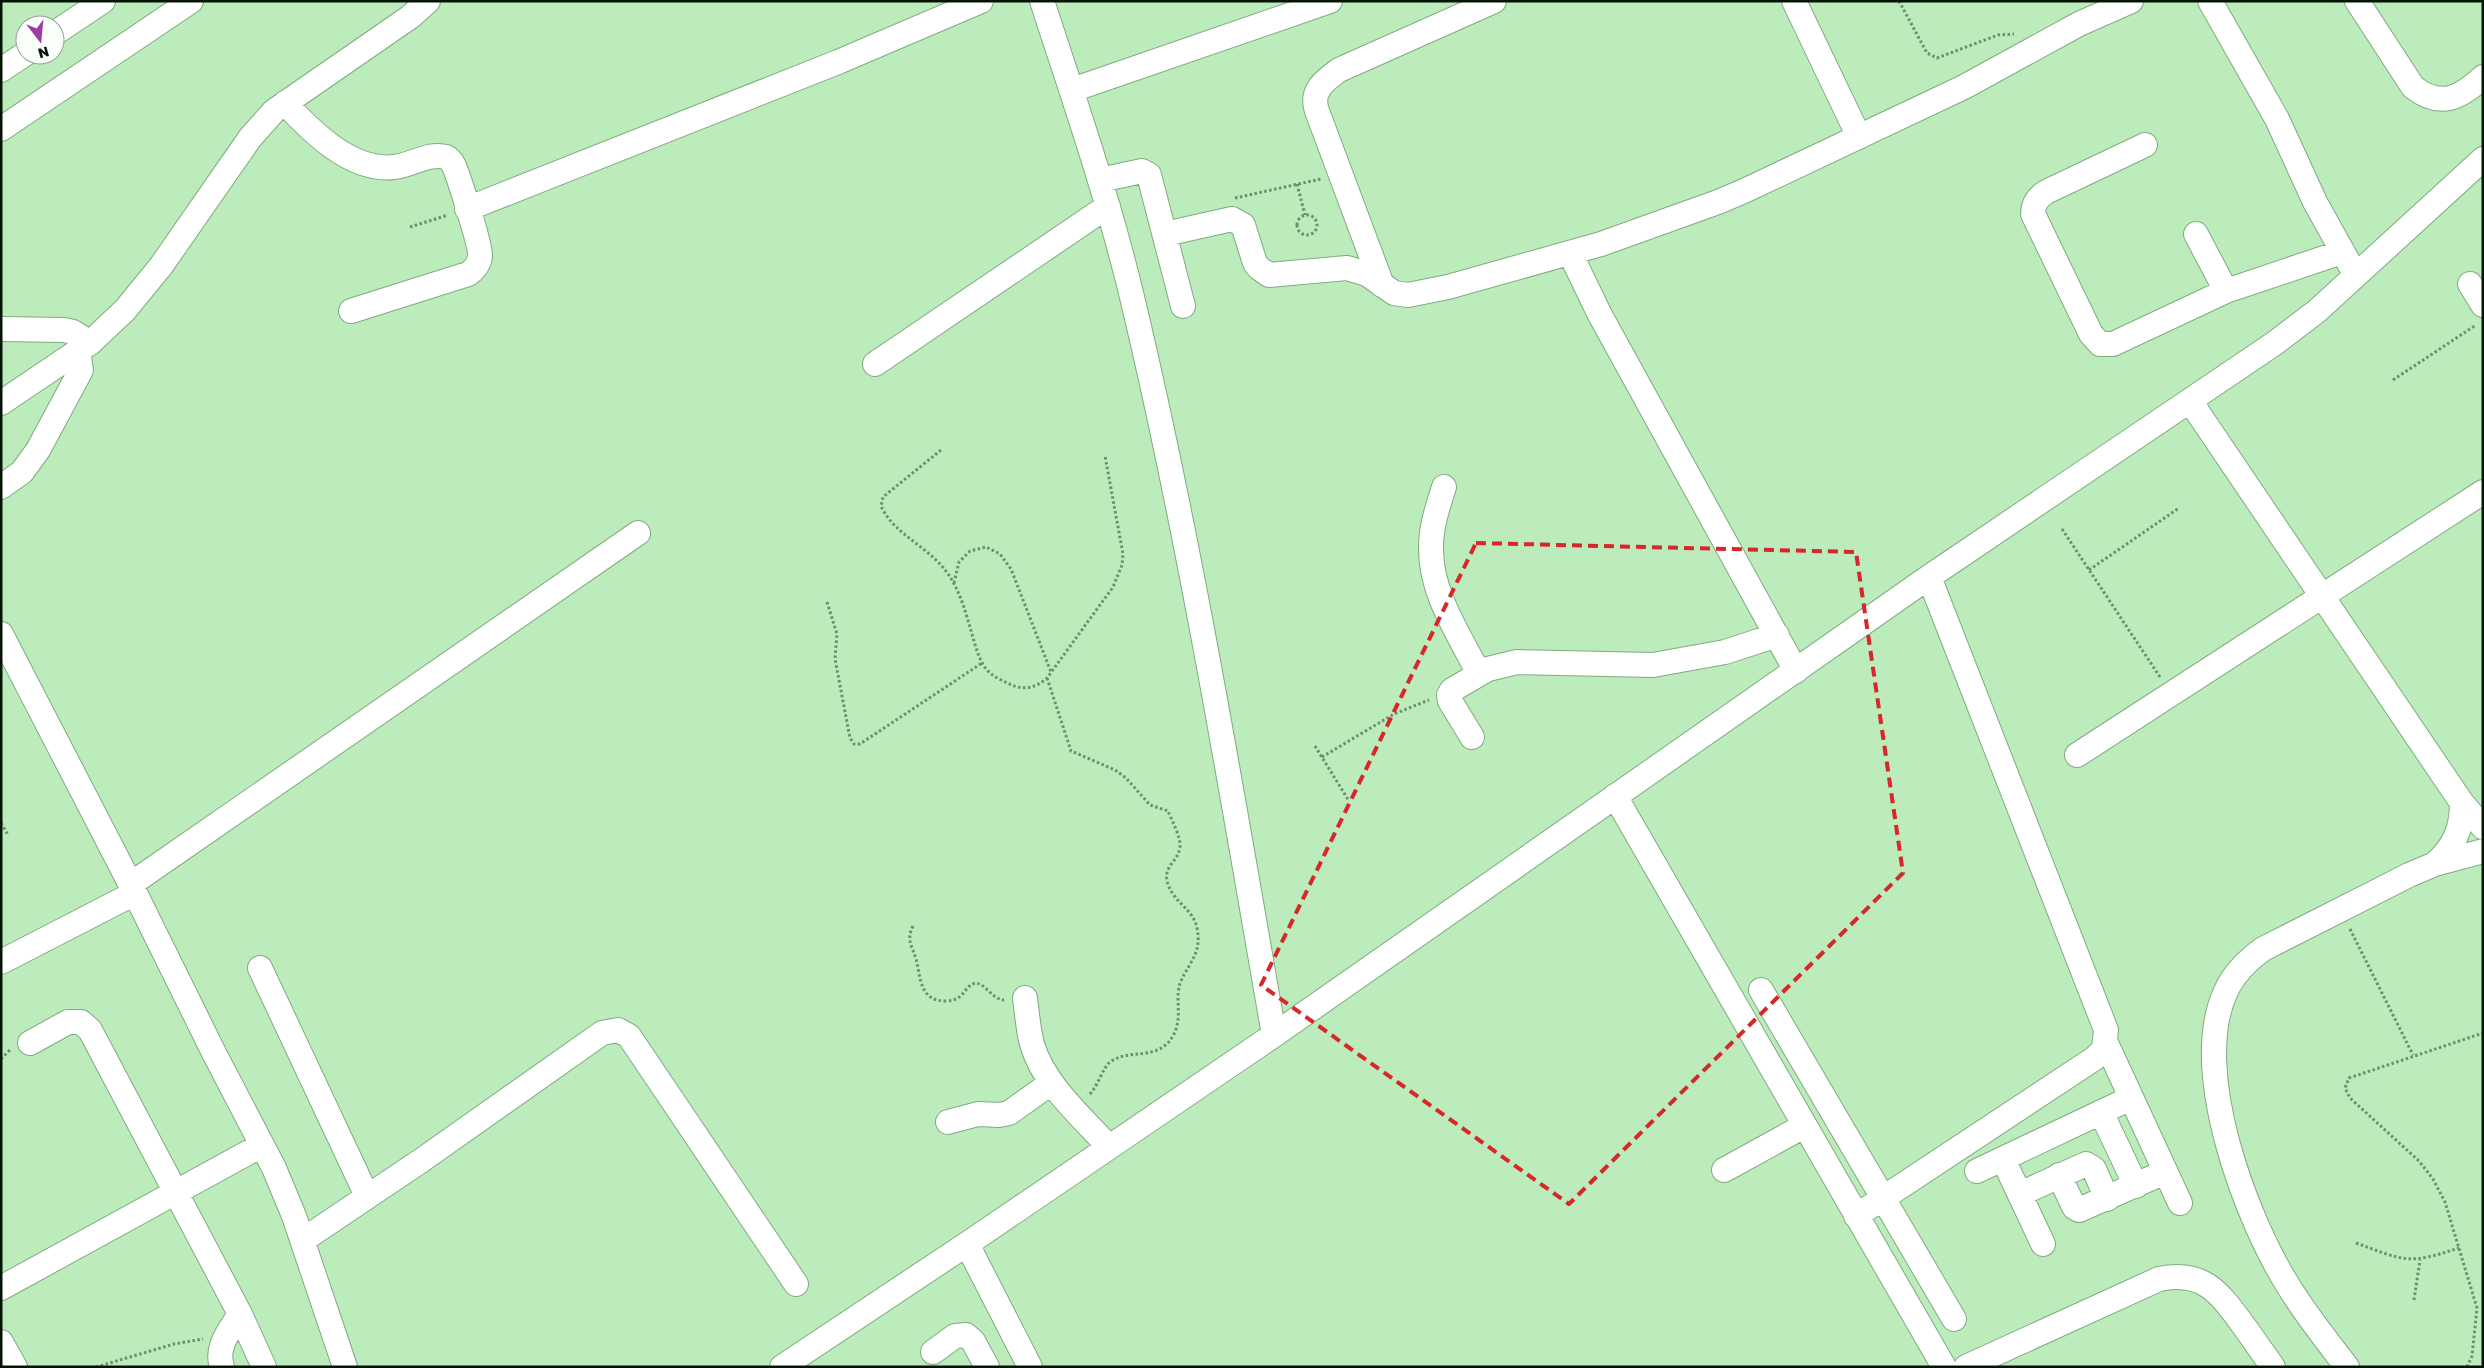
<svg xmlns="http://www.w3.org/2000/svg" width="2484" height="1368" font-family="'Golos Text',sans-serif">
<rect width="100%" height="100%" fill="#bcebbc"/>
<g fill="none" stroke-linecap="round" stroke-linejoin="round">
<defs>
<path id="minor" d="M1042,1C1074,99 1108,197 1132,297C1190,540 1231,788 1274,1035
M1794,1L1859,137
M2210,1L2277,119L2315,202L2350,265
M2357,1L2413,87C2440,108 2459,99 2483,77
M55,33L103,1
M1,70L25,54
M1072,90L1330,1
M285,103C311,131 351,172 394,167C412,165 429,152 446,157C450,159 452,162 454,166C459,178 481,246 480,256C479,265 474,270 468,274L351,311
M1,129L191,1
M2145,145L2046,192C2037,198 2033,204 2033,214L2091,334L2100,344H2113L2226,291L2342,252
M1100,180L1142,171L1149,175L1183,306
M467,209L838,62L981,1
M1165,234L1232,219L1243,225L1255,263L1259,268L1269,275L1347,268L1367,274L1394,293L1408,295L1448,287L1601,244L1718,202L1744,191L1964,87L2079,24L2131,1
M2196,234L2226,291
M1570,253L1600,315L1796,671
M2470,284L2483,305
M1382,285L1317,111C1310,91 1324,81 1339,70L1494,1
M1,329L64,330L73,332L90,343
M875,364L1108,206
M2190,401L2462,803L2483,827
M1,403L90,343L125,310L161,266L250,138L274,111L410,17L428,1
M1,487L22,472L38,450L81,370L79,358L76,352
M1444,487C1438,506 1431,526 1431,547C1430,593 1459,634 1479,674
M1,634L135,893L214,1053L274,1168L294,1216L345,1367
M1472,737L1450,701L1449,695L1452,690L1488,669L1517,662L1653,665L1725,652L1777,635
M2077,755L2483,492
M1615,796L1944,1367
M2435,864C2454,847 2462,829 2462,803
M131,884L638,533
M1,962L135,893
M260,968L367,1196
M1761,990L1954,1319
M1025,998C1027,1013 1028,1029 1032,1044C1044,1085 1081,1116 1109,1147
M30,1043L68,1022H81L90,1030L240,1314L264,1367
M2106,1043L2180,1203
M2101,1112L2136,1186
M948,1122L978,1114L999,1115L1009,1113L1051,1083
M2003,1159L2043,1244
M1724,1170L1804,1126
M1977,1171L2131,1098
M2059,1175L2074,1207L2079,1210L2165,1172
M2020,1194L2086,1164L2094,1169L2107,1199
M1856,1216L2095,1058L2104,1049L2106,1030L1929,577
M303,1240L422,1160L602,1033L618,1030L629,1036L796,1284
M967,1244L1030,1367
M1,1288L262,1145
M1,1342L15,1367
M933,1352L955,1336L966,1335L973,1341L987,1367
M222,1367C215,1347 230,1330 240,1314
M782,1367L967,1244L1274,1035L1929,577L2275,343L2317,311L2483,159
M1966,1367L2159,1279C2202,1270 2218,1291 2241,1322C2252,1337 2262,1352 2273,1367
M2347,1367C2327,1341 2306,1315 2289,1287C2246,1219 2189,1069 2226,991C2234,973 2248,960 2263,949L2409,875L2435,864L2483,851"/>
</defs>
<use href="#minor" stroke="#7fac7f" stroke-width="26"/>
<path stroke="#6d8e6d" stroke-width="3" stroke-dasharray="2.5 2.5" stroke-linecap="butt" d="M1899,1L1927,53L1937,58L1998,35L2014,34
M1297,184L1305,215
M1235,198L1321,179
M1297 225a10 10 0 1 1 20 0a10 10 0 1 1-20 0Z
M410,227L448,215
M2393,380L2476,325
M941,450L883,497L881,506C894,535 930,547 948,574C962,594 967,618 974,641C977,651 980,661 986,669C993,677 1003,681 1012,685C1025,691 1037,687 1047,678L1113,587L1122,565L1123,554L1105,456
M2062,529L2160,677
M2089,570L2179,508
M954,583L959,562L970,551L986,547L1000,554L1011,569L1051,672
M827,602L837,634L835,659L850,738L854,744H860L982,663
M1047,678L1071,751L1115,770L1126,778L1150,805L1168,811C1172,821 1181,837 1180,847C1178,862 1164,865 1167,881C1172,902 1193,908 1197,928C1202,953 1190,961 1181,981C1174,997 1183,1016 1174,1034C1159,1063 1131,1047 1110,1062C1103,1067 1098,1087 1088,1096
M1315,746L1349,801
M1322,757L1394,714L1429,700
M1,823L8,835
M913,926C906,940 912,946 916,959C921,977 919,1002 947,1001C965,1000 963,987 975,983C987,984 991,999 1004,1000
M2350,929L2413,1055
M1,1059L11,1049
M2356,1243C2406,1261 2407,1265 2459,1248
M2414,1300L2420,1260
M96,1367L174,1344L203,1339
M2467,1367L2472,1356L2477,1308L2445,1202L2433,1179L2419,1161L2350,1098L2345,1088L2349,1078L2483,1033"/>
<use href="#minor" stroke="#fff" stroke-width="24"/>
</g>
<path fill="none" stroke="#d62828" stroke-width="4" stroke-dasharray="10 6" stroke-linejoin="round" d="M1476,543L1856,552L1903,873L1569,1204L1261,985Z"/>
<rect width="2484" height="1368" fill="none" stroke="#041405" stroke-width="5"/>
<g transform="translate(40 40) rotate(164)"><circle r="24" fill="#fafffa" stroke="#98a198"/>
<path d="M0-4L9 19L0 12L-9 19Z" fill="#9c3ba3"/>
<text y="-8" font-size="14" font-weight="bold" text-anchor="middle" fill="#041405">N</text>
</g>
</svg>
